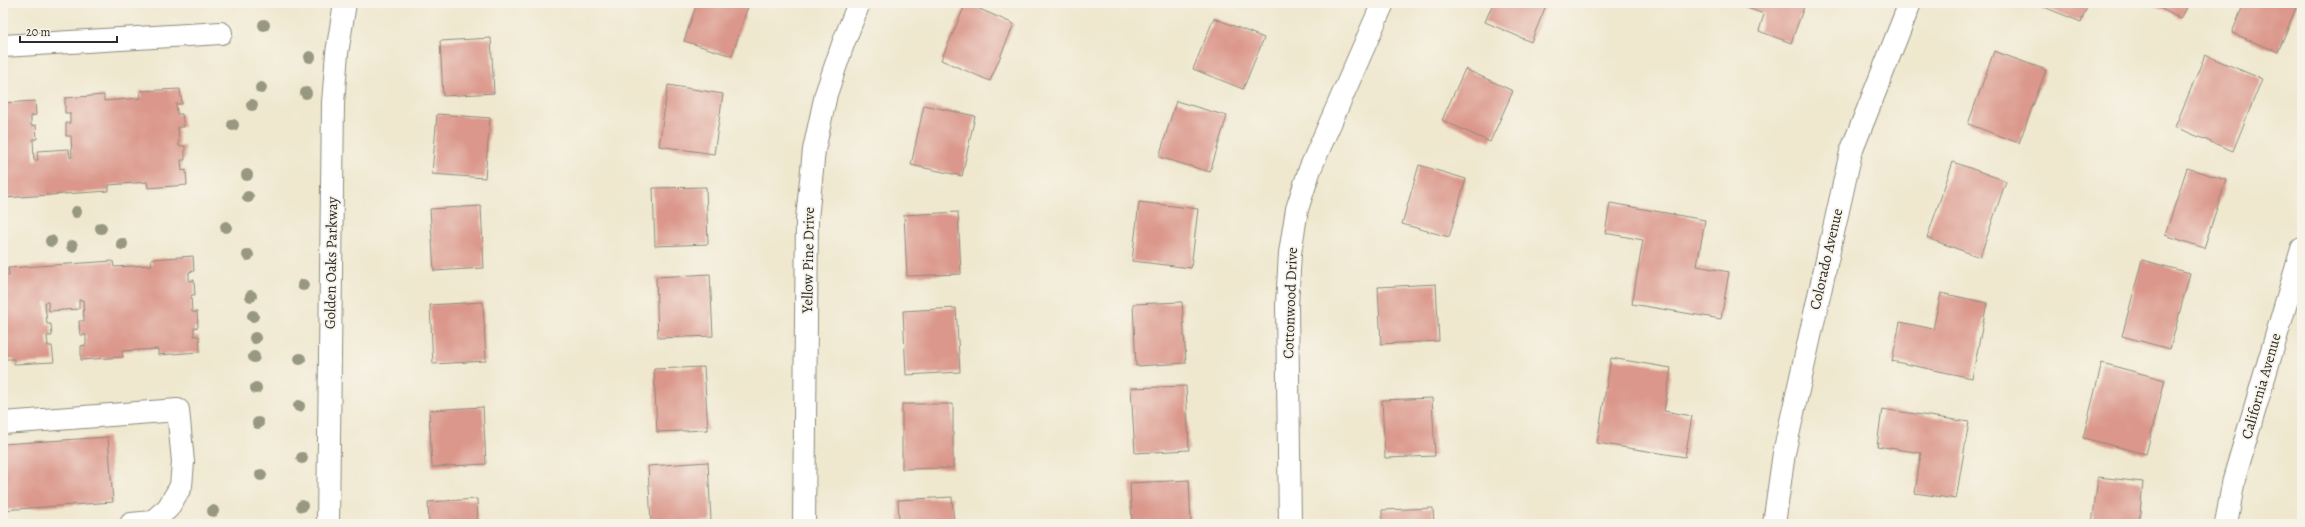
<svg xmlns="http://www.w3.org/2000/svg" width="2305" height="527" font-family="Alegreya,serif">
<rect width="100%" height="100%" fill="#f7f3e8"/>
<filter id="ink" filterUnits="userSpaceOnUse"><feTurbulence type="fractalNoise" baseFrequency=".025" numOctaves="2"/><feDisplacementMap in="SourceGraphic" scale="8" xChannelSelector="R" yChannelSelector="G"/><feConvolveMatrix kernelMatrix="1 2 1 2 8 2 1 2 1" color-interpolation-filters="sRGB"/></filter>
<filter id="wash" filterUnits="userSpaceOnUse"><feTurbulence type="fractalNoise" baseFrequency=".012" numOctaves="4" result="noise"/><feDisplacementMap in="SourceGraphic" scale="16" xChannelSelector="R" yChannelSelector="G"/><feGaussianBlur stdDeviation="0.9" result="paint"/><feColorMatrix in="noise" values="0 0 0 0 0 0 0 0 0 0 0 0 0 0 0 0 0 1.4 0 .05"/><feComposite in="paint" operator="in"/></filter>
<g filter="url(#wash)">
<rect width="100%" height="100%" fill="#efe8cf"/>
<g id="blocks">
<path fill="#db978b" d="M697,3H749L732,56L684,41Z
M966,3L1014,24L990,81L941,60Z
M1493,3H1547L1531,42L1485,22Z
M1733,3H1801L1805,4L1791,43L1759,31L1764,14Z
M2040,3H2089L2081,22L2039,5Z
M2150,3H2189L2181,19Z
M2244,3H2298L2278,52L2232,33Z
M1214,18L1264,38L1243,89L1193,69Z
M491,38L494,93L443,96L440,41Z
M1994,51L2046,70L2019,143L1968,124Z
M2205,55L2262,79L2233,151L2175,127Z
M1465,69L1513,91L1490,142L1442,120Z
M668,85L723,94L714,154L659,146Z
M180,89L182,104H176L177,114H182L184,127H178L179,146H185V160H181L182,171L186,170L187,185L148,188L147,182L109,185V191L4,198L3,103L35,101L36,115L31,116V126L36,125L37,139H33L34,160H38L37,151L69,149L70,158L72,157L71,136H66V123H70V113H65V98L104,95V101L141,98L140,91Z
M1176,101L1227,116L1210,172L1159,157Z
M924,105L975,116L962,176L911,165Z
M437,114L490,118L485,178L432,174Z
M1953,162L2006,181L1980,257L1927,238Z
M1419,165L1466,179L1449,237L1402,224Z
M2187,168L2226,180L2204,248L2165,235Z
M706,187L708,244L655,246L653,188Z
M1139,202L1198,209L1191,268L1132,261Z
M1610,203L1705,220L1697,266L1729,272L1721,319L1632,304L1643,240L1605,233Z
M481,206L484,268L434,271L430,209Z
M958,212L961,274L907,276L904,215Z
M193,256L194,271L189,272V281L194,280L195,295H191L192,312H197L198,327L194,328V336H199L200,352L158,355V349L122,351L123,357L81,360V346L86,345V335H80L79,321H84L83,300H79V309L49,311L48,302H45L47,324H51L52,336H47L48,346H52L54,362L14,364V359H3V275H9L8,268L113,261L114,267L152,265L151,259Z
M2142,260L2190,273L2170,349L2122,336Z
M710,274L713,336L658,338L656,277Z
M1436,284L1439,341L1381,344L1378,287Z
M1941,293L1987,303L1972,378L1892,361L1900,322L1933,329Z
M483,302L486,361L433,364L430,305Z
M1182,302L1186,363L1136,366L1133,304Z
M956,308L960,372L906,375L903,311Z
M1611,358L1671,368L1664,411L1692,416L1685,457L1597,443Z
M2102,363L2165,380L2146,454L2083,438Z
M704,367L708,430L657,432L654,369Z
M1186,386L1189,450L1135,453L1131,388Z
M1432,398L1435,456L1385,458L1382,400Z
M902,404H953V468L902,469Z
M483,407L486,464L432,467L429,410Z
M1882,409L1969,422L1956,499L1915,493L1921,453L1877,446Z
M108,437L113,502L3,510V444Z
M708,462L711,521L651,524L648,466Z
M2098,477L2143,482L2139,524H2092Z
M1189,480L1191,524H1132L1130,483Z
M952,497L954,524H899L898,500Z
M477,499L478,524H429L428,502Z
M1433,508L1434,524H1382V510Z"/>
</g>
</g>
<g filter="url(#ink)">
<use href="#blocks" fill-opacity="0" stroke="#8d8a7d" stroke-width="1"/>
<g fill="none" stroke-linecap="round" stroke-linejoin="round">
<defs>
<path id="minor" d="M3,46L221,33
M3,423L178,410L183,462L181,486L168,508L152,522L131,524
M328,524L333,103L337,53L345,3
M804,524L807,219L814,150L826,94L843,44L859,3
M1290,524L1287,305L1290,253L1297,209L1310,169L1383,3
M1774,524L1784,453L1851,152L1910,3
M2226,524L2234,479L2302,249"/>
</defs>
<use href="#minor" stroke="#8d8a7d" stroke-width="24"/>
<use href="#minor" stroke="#fff" stroke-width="22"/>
</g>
<g fill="#97987f">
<circle cx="264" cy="25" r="6"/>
<circle cx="310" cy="57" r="6"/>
<circle cx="261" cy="88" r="6"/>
<circle cx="306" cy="93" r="6"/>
<circle cx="252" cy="105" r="6"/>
<circle cx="233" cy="125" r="6"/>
<circle cx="247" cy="175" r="6"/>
<circle cx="248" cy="197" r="6"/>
<circle cx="76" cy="212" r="6"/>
<circle cx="226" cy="227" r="6"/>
<circle cx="101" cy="228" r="6"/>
<circle cx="51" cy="241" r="6"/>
<circle cx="122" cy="244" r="6"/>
<circle cx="72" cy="246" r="6"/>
<circle cx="248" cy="255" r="6"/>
<circle cx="303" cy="285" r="6"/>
<circle cx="251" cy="296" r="6"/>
<circle cx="253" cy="316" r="6"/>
<circle cx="255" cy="338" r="6"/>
<circle cx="254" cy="357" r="6"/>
<circle cx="300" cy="359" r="6"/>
<circle cx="256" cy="388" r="6"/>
<circle cx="299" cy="406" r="6"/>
<circle cx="258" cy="423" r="6"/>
<circle cx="302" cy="458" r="6"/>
<circle cx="261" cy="475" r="6"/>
<circle cx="302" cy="506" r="6"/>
<circle cx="213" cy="511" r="6"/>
</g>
</g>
<g text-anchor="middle" stroke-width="3.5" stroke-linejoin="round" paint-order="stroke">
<g font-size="15" fill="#2b2b2b" stroke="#f7f3e8">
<text transform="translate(1826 259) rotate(-77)" y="5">Colorado Avenue</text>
<text transform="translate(808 260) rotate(-89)" y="5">Yellow Pine Drive</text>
<text transform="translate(331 263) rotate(-89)" y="5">Golden Oaks Parkway</text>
<text transform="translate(1290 303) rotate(-88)" y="5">Cottonwood Drive</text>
<text transform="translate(2261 386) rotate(-74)" y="5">California Avenue</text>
</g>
</g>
<rect width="2305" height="527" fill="none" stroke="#f7f3e8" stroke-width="16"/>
<path d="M20 36v6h97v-6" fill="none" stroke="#2b2b2b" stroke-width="2"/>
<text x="26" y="36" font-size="12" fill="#2b2b2b" stroke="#f7f3e8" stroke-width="3" paint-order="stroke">20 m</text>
</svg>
